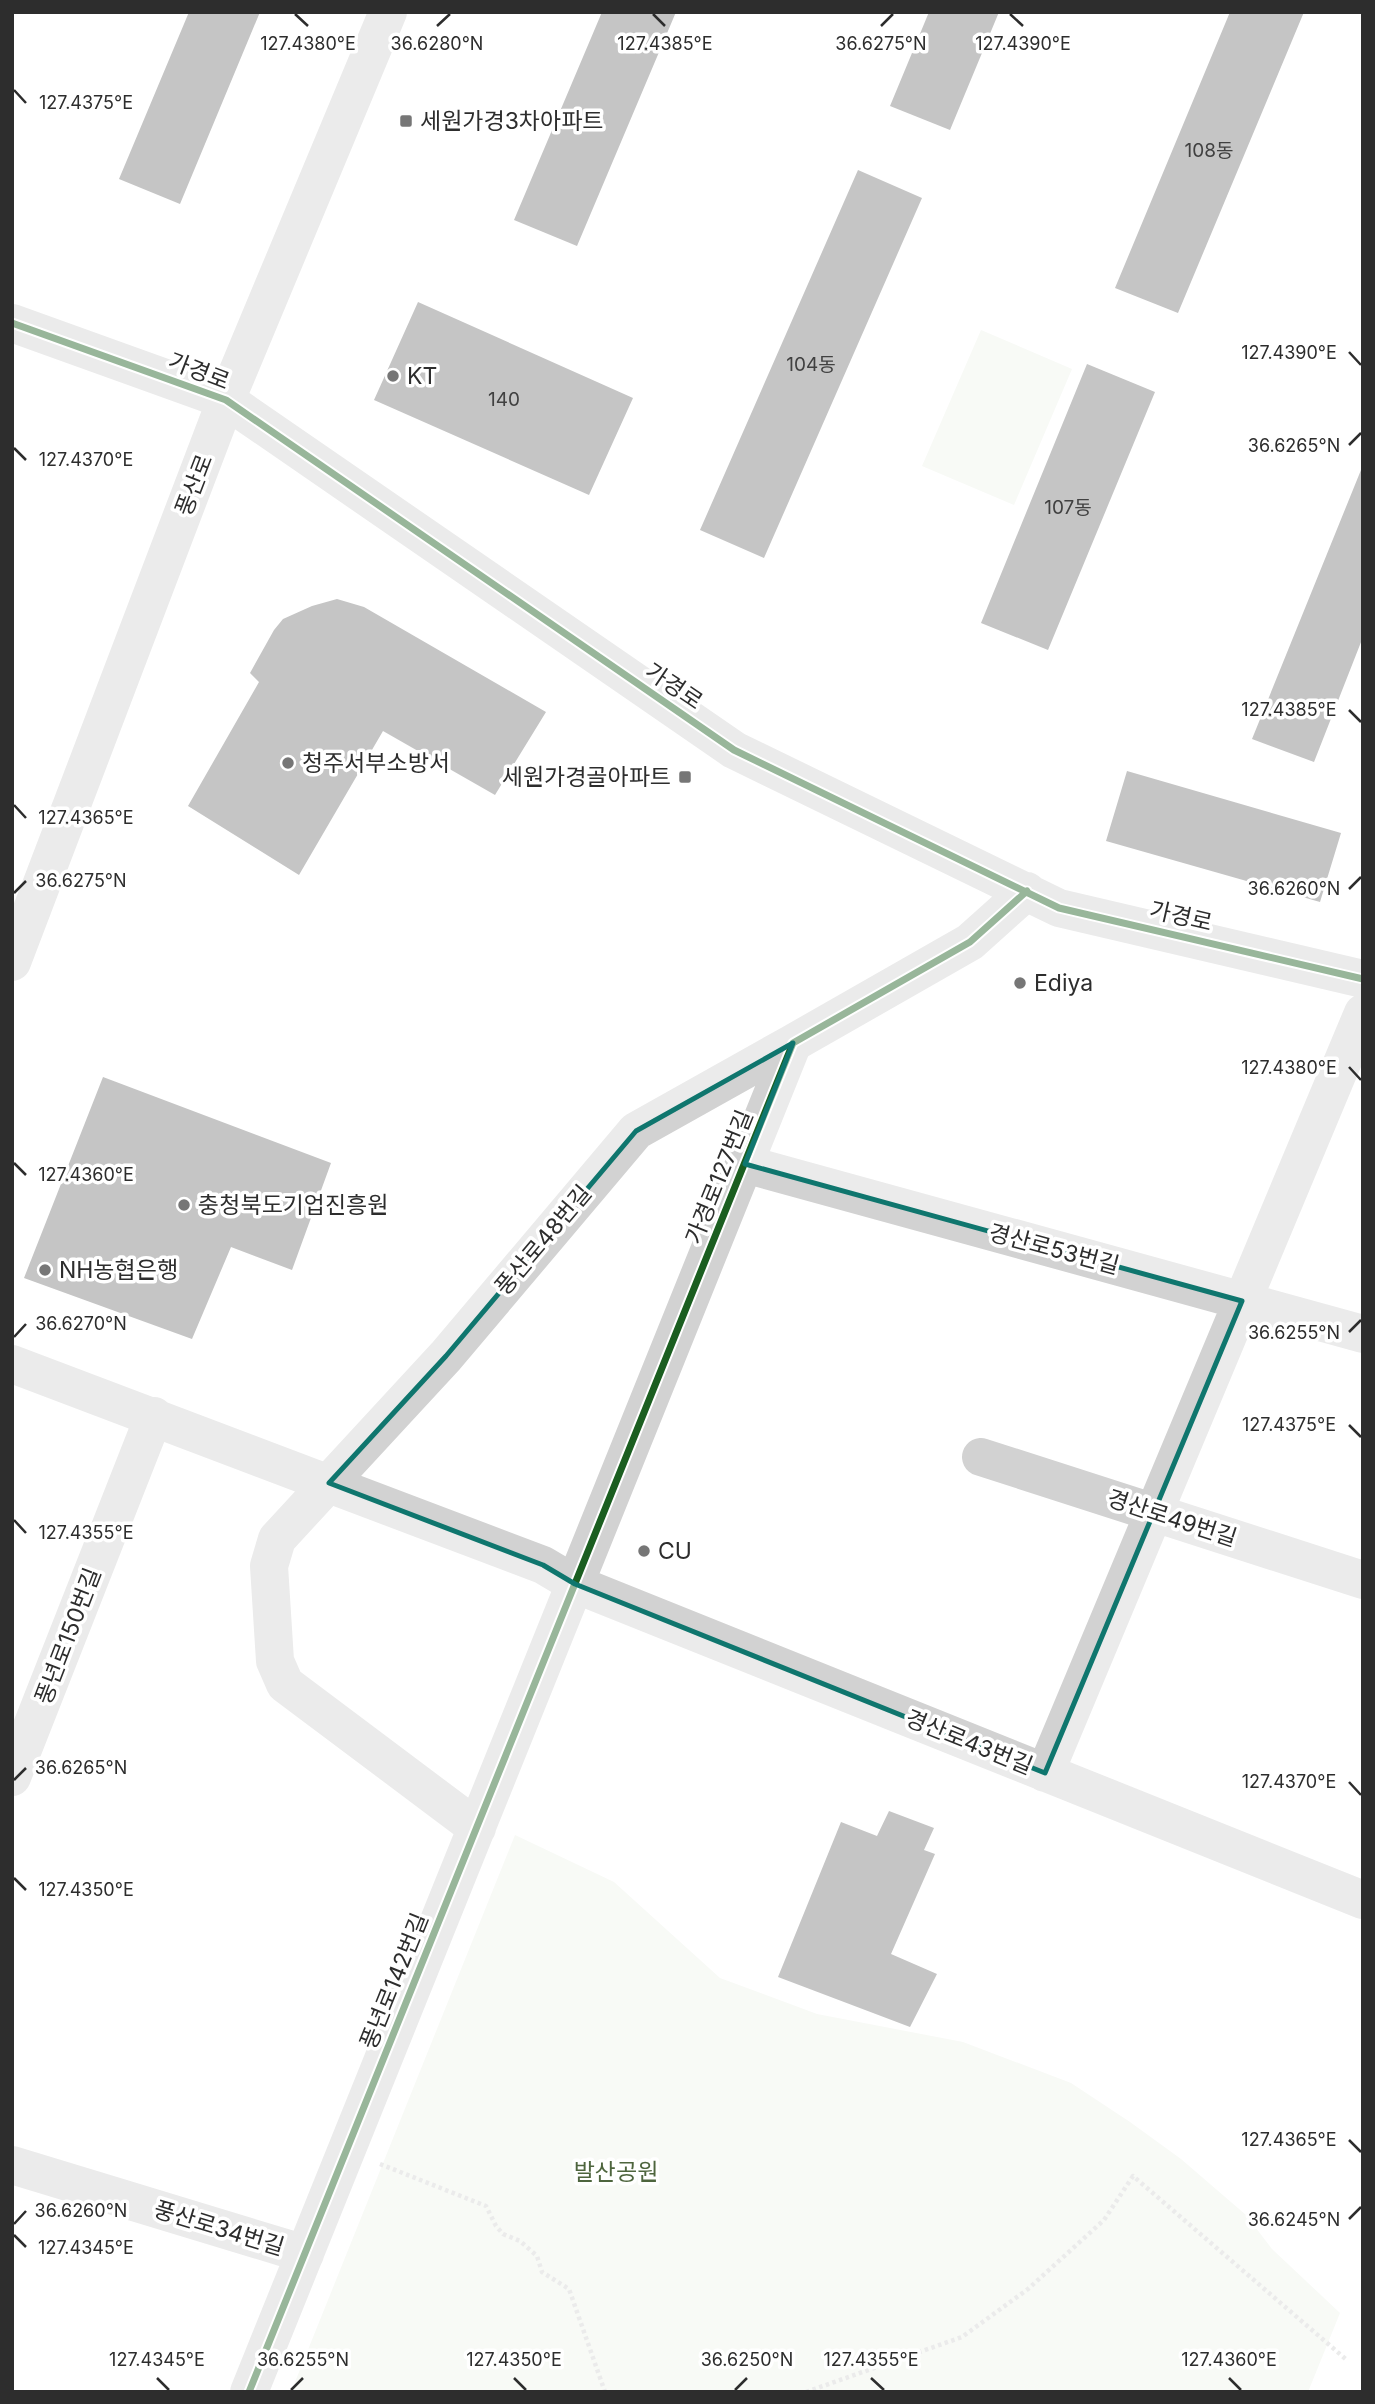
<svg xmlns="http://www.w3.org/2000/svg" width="1375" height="2404" font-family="Inter,'Noto Sans KR',sans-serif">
<rect width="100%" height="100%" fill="#fff"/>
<path fill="#eff3eb" d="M981,330L1072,369L1014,505L922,466Z
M515,1835L614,1882L720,1978L817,2014L963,2042L1071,2083L1130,2122L1181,2159L1246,2215L1272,2249L1340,2313L1308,2392H291Z"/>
<path fill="#7e7e7e" d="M189,12H260L180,204L119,179Z
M602,12H676L577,246L514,220Z
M929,12H999L950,130L890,106Z
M1230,12H1304L1178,313L1115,288Z
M858,170L922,198L764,558L700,530Z
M418,302L633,398L589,495L374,400Z
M1087,364L1155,392L1048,650L981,623Z
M1363,465V637L1314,762L1252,739Z
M337,599L364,607L546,712L495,795L383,731L299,875L188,806L259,682L250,673L274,630L283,619L312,606Z
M1127,771L1341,833L1320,902L1106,841Z
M103,1077L331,1163L292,1270L231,1247L192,1339L24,1278Z
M889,1811L934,1828L924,1850L935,1854L891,1954L937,1974L910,2027L778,1977L841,1822L877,1836Z"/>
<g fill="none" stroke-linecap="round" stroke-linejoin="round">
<path stroke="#d2d2d2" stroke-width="4.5" stroke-dasharray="3.5 3.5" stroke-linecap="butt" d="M380,2164L486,2206L496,2226L503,2234L520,2241L537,2256L542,2272L569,2289L605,2392
M806,2392L962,2337L1028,2289L1104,2220L1133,2176L1348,2361"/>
<path stroke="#d2d2d2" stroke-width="38" d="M12,323L226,400L734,750L1059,908L1363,979
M12,962L226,400L388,12
M745,1164L1363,1334
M12,1364L543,1565L575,1584L1363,1900
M981,1457L1363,1580
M1045,1773L1363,1013
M12,1777L154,1416
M477,1828L285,1684L275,1661L269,1566L277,1539L446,1356L636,1131L793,1043
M12,2165L305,2254
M249,2392L793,1043L970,942L1027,891"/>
<defs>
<path id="cycleway" d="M12,323L226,400L734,750L1059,908L1363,979
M249,2392L793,1043L970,942L1027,891"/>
</defs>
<use href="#cycleway" stroke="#fff" stroke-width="11"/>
<use href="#cycleway" stroke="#1b5e20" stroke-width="7"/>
</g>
<path d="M0 0H1375V2404H0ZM793,1043L745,1164L1242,1301L1045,1773L575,1584L543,1565L329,1483L446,1356L636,1131Z" fill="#fff" fill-opacity=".55" fill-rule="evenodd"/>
<path fill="none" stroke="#0f766e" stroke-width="5" stroke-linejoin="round" d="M793,1043L745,1164L1242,1301L1045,1773L575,1584L543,1565L329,1483L446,1356L636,1131Z"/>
<path fill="none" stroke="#2d2d2d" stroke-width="2.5" d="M295,14L308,26M653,14L665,26M1010,14L1023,26M437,26L450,14M881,26L893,14M14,90L26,103M1349,352L1361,365M1349,445L1361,433M14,448L26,460M1349,710L1361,722M14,805L26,818M1349,889L1361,877M14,893L26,881M1349,1067L1361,1080M14,1163L26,1175M1349,1332L1361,1320M14,1337L26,1324M1349,1425L1361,1437M14,1520L26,1533M14,1780L26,1768M1349,1782L1361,1795M14,1878L26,1890M1349,2140L1361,2152M1349,2219L1361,2207M14,2224L26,2211M14,2235L26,2247M157,2378L169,2390M514,2378L526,2390M871,2378L884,2390M1229,2378L1241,2390M291,2390L303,2378M735,2390L747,2378"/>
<g fill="#767676" stroke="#fff" stroke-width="2.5">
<rect x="399" y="114" width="14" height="14" rx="3.5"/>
<circle cx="393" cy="376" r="7"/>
<circle cx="288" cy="763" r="7"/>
<rect x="678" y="770" width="14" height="14" rx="3.5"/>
<circle cx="1020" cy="983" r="7"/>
<circle cx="184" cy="1205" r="7"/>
<circle cx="45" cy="1270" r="7"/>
<circle cx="644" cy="1551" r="7"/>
</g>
<g text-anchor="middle" stroke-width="7" stroke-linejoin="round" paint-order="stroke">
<g font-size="19" fill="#414141">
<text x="1209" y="157">108동</text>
<text x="811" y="371">104동</text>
<text x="504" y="406">140</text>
<text x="1068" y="514">107동</text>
</g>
<g font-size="23" fill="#2d2d2d" stroke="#fff" text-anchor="start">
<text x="420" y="129">세원가경3차아파트</text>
<text x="407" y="384">KT</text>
<text x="302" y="771">청주서부소방서</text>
<text x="671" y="785" text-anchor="end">세원가경골아파트</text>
<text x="1034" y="991">Ediya</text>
<text x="198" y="1213">충청북도기업진흥원</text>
<text x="59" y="1278">NH농협은행</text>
<text x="658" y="1559">CU</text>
</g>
<g font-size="23" fill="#2d2d2d" stroke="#fff">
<text transform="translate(199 371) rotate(21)" y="8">가경로</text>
<text transform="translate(194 485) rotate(-69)" y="8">풍산로</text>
<text transform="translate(674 686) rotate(34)" y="8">가경로</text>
<text transform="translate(1181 916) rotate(13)" y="8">가경로</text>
<text transform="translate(719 1177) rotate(-68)" y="8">가경로127번길</text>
<text transform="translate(543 1240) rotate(-50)" y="8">풍산로48번길</text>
<text transform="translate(1054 1249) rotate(15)" y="8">경산로53번길</text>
<text transform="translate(1172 1518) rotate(18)" y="8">경산로49번길</text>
<text transform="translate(68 1636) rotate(-69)" y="8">풍년로150번길</text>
<text transform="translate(969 1742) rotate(22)" y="8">경산로43번길</text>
<text transform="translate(394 1981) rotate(-68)" y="8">풍년로142번길</text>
<text transform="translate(219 2228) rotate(17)" y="8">풍산로34번길</text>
</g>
<g font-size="23" fill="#4e653e" stroke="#fff">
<text x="616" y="2180">발산공원</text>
</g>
</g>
<g font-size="18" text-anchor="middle" fill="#2d2d2d" stroke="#fff" stroke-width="7" stroke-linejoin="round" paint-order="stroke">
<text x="1023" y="50">127.4390°E</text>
<text x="308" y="50">127.4380°E</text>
<text x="437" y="50">36.6280°N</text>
<text x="665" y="50">127.4385°E</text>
<text x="881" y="50">36.6275°N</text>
<text x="86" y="109">127.4375°E</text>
<text x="1289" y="359">127.4390°E</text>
<text x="1294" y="452">36.6265°N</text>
<text x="86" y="466">127.4370°E</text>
<text x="1289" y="716">127.4385°E</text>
<text x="86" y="824">127.4365°E</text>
<text x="81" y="887">36.6275°N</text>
<text x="1294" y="895">36.6260°N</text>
<text x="1289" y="1074">127.4380°E</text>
<text x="86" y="1181">127.4360°E</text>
<text x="81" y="1330">36.6270°N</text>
<text x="1294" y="1339">36.6255°N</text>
<text x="1289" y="1431">127.4375°E</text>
<text x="86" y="1539">127.4355°E</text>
<text x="81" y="1774">36.6265°N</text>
<text x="1289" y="1788">127.4370°E</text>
<text x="86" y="1896">127.4350°E</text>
<text x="1289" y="2146">127.4365°E</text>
<text x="81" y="2217">36.6260°N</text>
<text x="1294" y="2226">36.6245°N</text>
<text x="86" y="2254">127.4345°E</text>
<text x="157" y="2366">127.4345°E</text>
<text x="303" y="2366">36.6255°N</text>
<text x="514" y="2366">127.4350°E</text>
<text x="747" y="2366">36.6250°N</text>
<text x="871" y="2366">127.4355°E</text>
<text x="1229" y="2366">127.4360°E</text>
</g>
<rect width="1375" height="2404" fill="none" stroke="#2d2d2d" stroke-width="28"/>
</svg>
